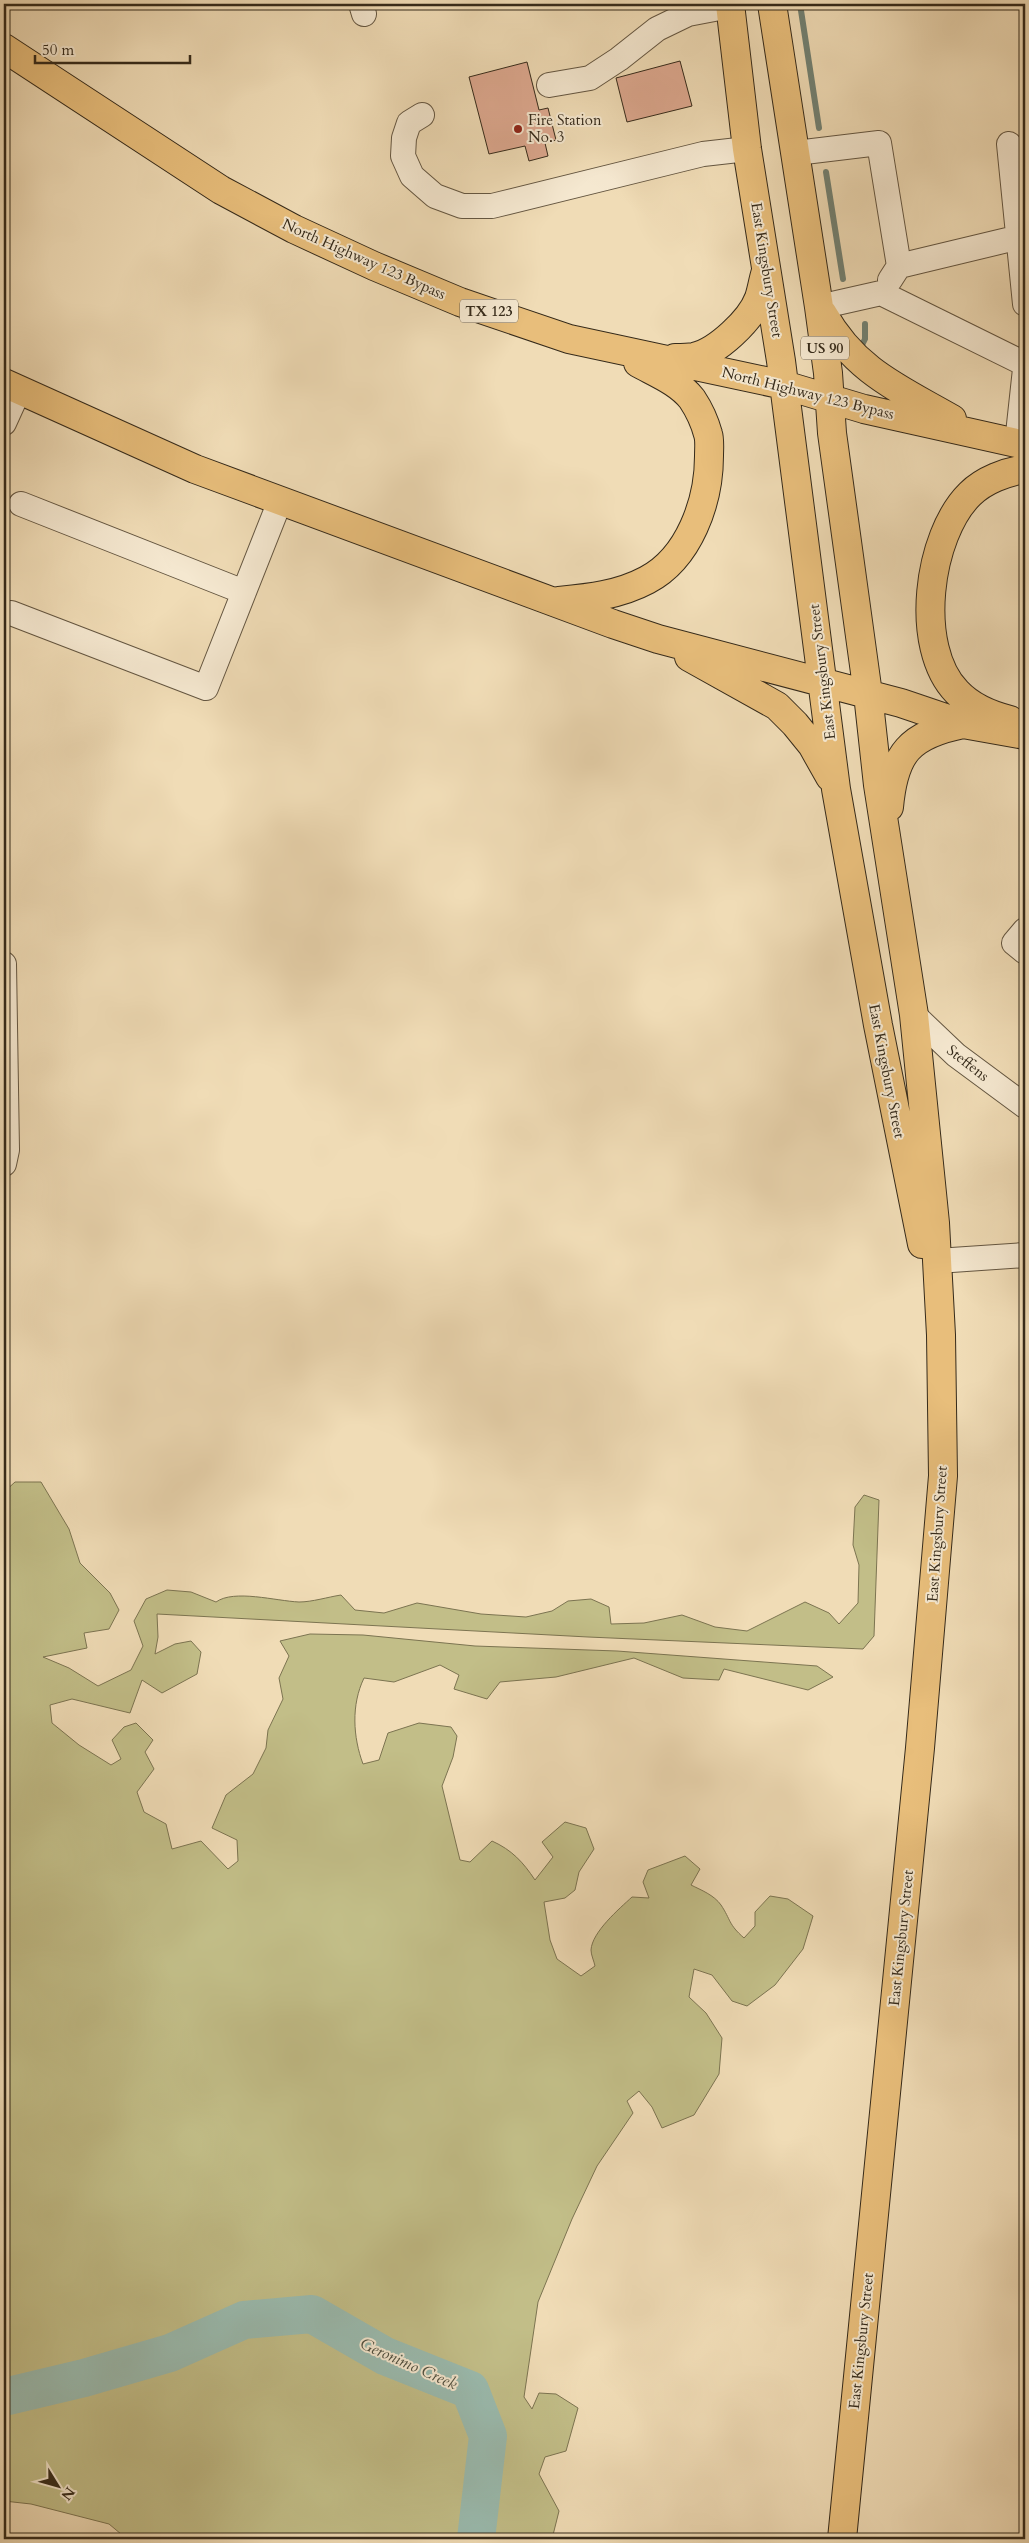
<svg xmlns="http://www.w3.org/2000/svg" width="1029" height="2543" font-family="Cardo,serif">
<rect width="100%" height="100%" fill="#f0dcb6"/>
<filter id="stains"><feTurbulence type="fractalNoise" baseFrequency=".004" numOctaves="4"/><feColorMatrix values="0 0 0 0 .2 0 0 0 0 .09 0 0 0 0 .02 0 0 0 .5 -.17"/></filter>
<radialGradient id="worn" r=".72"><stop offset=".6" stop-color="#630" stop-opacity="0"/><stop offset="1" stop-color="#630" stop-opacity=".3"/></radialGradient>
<path fill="#c2be88" stroke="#7c7451" d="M15,1482H41L69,1529L80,1563L110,1593L119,1610L109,1629L84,1633L87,1648L43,1657L69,1668L98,1686L131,1670L143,1646L134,1621L146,1599L167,1590L191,1592L216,1602C234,1589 276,1601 299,1602C312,1602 328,1597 341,1595L355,1610L384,1613L417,1603L481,1614L526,1617L552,1611L568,1601L591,1599L609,1607L611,1624L644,1623L682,1615L715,1627L747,1631L805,1602L829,1613L839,1624L858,1603L859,1565L853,1545L855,1507L864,1495L879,1500L874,1636L863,1649L588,1637L157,1614L158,1637L155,1654L175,1644L191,1641L201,1652L197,1674L162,1693L142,1680L130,1713L72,1699L50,1705L52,1723L79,1745L111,1765L121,1759L112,1740L124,1727L136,1723L153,1740L145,1752L154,1769L137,1792L144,1812L166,1824L172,1849L201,1841L228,1869L238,1861L237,1840L212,1828L226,1795L253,1774L266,1748L268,1730L283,1699L279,1678L289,1656L280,1641L310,1634L363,1635L475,1646L617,1651L817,1666L833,1677L808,1690L724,1669L719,1680L683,1678L634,1658L556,1677L500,1682L487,1699L454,1689L459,1675L440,1665L394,1682L364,1678C351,1705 353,1737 363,1764L379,1760L388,1733L419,1723L451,1727L457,1736L453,1757L442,1786L460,1860L470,1862L492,1841C512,1850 523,1862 535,1880L553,1857L542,1842L565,1822L586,1828L594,1849L579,1872L575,1890L565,1898L544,1902L550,1940L557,1959L581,1976L595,1966C594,1961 591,1955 591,1950C592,1932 619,1909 632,1897L649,1898L643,1882L648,1870L685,1856L700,1869L691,1885C701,1890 714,1895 721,1905C731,1920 728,1924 744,1938L755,1926V1912L770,1896L788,1899L813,1916L803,1949L775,1985L747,2006L732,2001L712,1975L694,1969L689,1997L706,2013L722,2038L719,2074L694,2115L662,2128L652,2107L639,2091L627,2101L633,2113L597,2166L572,2219L538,2302L524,2397L532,2409L539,2393L556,2394L578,2408L566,2451L545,2457L539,2474L559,2511L552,2539H127L109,2524L31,2504L4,2501V1492Z"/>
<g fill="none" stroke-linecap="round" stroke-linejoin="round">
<path stroke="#728173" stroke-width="6" d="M800,4L819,128
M826,172L843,279
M861,347L865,339V324"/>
<path stroke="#9abbaf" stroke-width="38" d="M4,2397L84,2378L170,2353L244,2320L312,2314L385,2356L470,2390L488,2436L476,2539"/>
</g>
<path fill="#dda88f" stroke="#352a1a" d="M680,61L692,106L627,122L616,78Z
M527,62L539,110L548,108L556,140L545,143L548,156L529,161L525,146L489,154L469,77Z"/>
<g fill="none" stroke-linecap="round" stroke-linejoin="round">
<defs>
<path id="minor" d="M361,4L364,14
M549,85L590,78L619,59L657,29L688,14L730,6
M422,115L409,123L404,138L403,156L412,176L435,196L462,206H492L703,154L747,149
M1009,144L1025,304
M796,153L879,143L899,266
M890,280L899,266L1020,237
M819,307L881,293L1025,364
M4,423L19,390
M1017,443L1025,369
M21,504L244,592
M11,613L206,688L280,501
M1025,930L1014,943L1025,952
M4,964L7,1150L4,1164
M914,1015L956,1055L1025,1106
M937,1261L1025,1255"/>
<path id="major" d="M730,4L747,149L781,361L836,789L878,1025L922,1244
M772,4L819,307L828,373L832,433L868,694L878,785L914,1015L935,1223L941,1335L943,1476L920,1748L842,2539
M4,48L221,190L294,229L374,266L460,302L569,339L784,385L864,409L1025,445
M823,314C855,371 898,388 952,419
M675,358C681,358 688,358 694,357C717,352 751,320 759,298C762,289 763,280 766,271
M4,383L195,469L613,624L658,639L901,703L963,724L1025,735
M559,601C589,598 619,595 647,580C689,558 709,502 709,456C709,449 710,440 708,434C705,423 698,408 692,399C679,382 656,373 638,363
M689,657L777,706L795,724L812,745L830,777
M1010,720C990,715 971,707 957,692C913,647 928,535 970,494C984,480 1006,472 1025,469
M889,807C894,753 909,735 963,724"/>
</defs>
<use href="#minor" stroke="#645641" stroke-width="26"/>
<use href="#major" stroke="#352a1a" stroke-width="30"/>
<use href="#minor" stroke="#f5e8d0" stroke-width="24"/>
<use href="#major" stroke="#e8be7b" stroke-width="28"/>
</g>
<circle fill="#8f2418" stroke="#f5e8d0" stroke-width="2" cx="518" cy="129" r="5"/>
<g text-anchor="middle" stroke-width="4" stroke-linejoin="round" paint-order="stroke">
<g fill="#f5e8d0" stroke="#6f6351" stroke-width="1">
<rect x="460" y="299.5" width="58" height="23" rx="4"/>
<rect x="801" y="336.5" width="48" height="23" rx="4"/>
</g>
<g font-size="14" font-weight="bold" fill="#352a1a">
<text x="489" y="316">TX 123</text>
<text x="825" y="353">US 90</text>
</g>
<g font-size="15" fill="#352a1a" stroke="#f5e8d0" text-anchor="start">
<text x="528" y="125">Fire Station<tspan x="528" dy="17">No. 3</tspan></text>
</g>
<g font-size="15" fill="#352a1a" stroke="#f5e8d0">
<text transform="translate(364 259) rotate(24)" y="5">North Highway 123 Bypass</text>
<text transform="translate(767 270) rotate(81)" y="5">East Kingsbury Street</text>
<text transform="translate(808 393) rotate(14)" y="5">North Highway 123 Bypass</text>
<text transform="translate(822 672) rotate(-97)" y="5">East Kingsbury Street</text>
<text transform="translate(968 1063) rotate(38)" y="5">Steffens</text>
<text transform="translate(887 1071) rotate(79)" y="5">East Kingsbury Street</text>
<text transform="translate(937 1534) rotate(-86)" y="5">East Kingsbury Street</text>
<text transform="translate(901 1938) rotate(-84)" y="5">East Kingsbury Street</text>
<text transform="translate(861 2341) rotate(-84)" y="5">East Kingsbury Street</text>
</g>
<g font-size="16" font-style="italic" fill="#4e4e3f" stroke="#f5e8d0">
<text transform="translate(409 2363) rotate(24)" y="6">Geronimo Creek</text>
</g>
</g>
<rect width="1029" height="2543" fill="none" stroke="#f0dcb6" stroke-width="20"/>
<rect x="5" y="5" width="1019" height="2533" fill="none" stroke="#352a1a" stroke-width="2.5"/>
<rect x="10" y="10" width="1009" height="2523" fill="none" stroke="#352a1a"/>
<g transform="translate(58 2486) rotate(127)" stroke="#f5e8d0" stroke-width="4" paint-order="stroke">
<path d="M0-4L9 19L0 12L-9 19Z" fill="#352a1a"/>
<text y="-8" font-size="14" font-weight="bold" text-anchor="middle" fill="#352a1a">N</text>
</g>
<path d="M35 55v8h155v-8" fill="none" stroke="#352a1a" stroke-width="2.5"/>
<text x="42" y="55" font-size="15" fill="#352a1a" stroke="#f5e8d0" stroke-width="4" paint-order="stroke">50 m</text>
<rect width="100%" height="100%" filter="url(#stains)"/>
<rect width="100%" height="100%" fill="url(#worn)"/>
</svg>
